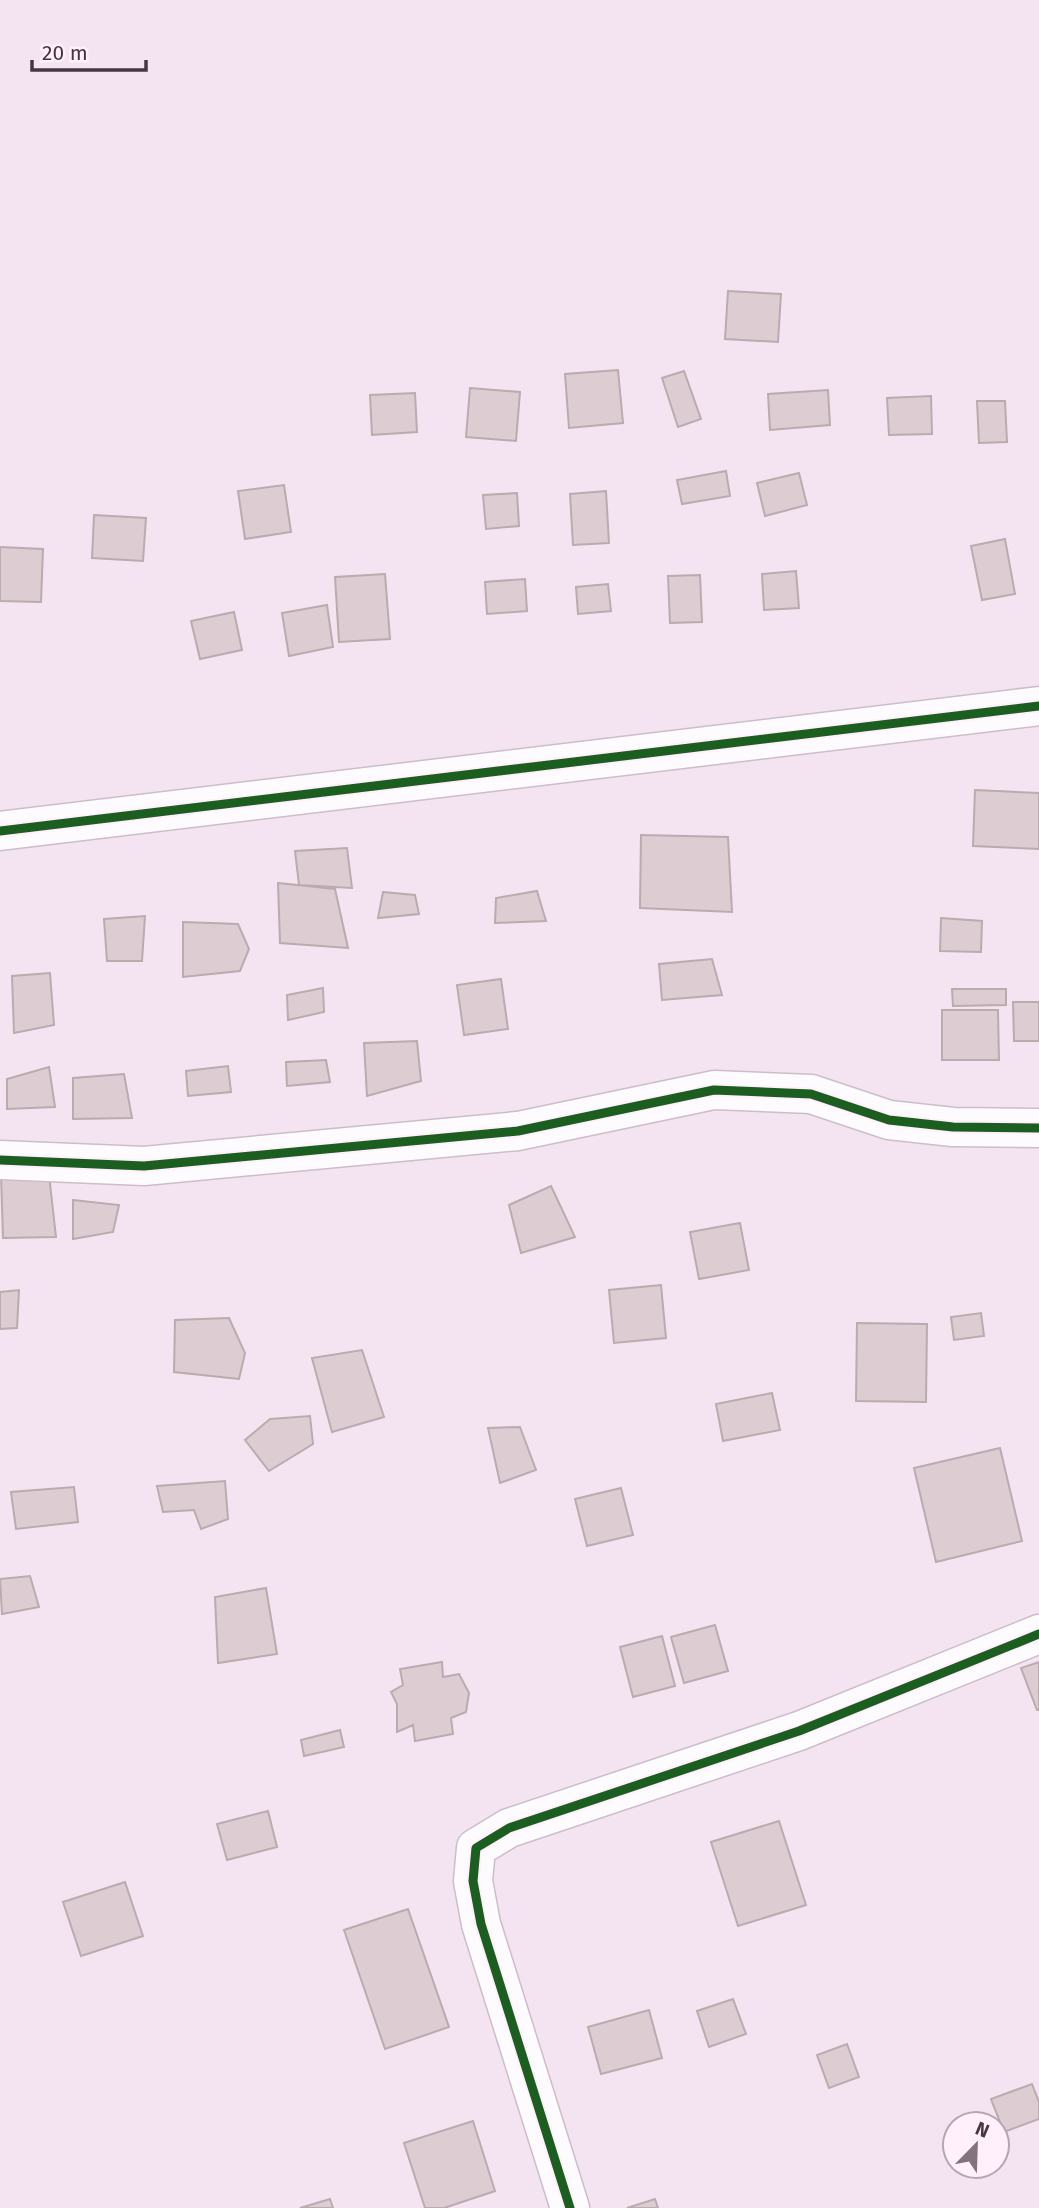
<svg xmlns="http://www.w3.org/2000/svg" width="1039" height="2208" font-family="'Fira Sans',sans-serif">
<rect width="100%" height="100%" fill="#f4e4f1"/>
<path fill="#ddcdd2" stroke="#baabaf" stroke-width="2" d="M728,291L781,294L778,342L725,339Z
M618,370L623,423L569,428L565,374Z
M684,371L701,419L678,427L662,378Z
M470,388L520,392L516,441L466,437Z
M828,390L830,425L770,430L768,394Z
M415,393L417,432L372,435L370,395Z
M931,396L932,434L889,435L887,398Z
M977,401H1005L1007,442L979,443Z
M726,471L730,496L682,504L677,480Z
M799,473L807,505L765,516L757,483Z
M284,485L291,532L245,539L238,491Z
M606,491L609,543L573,545L570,494Z
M517,493L519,526L486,529L483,495Z
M94,515L146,518L143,561L92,558Z
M1005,539L1015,594L982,600L971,546Z
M0,547L43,549L41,602L0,601Z
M796,571L799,608L764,610L762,574Z
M385,574L390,639L339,642L335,577Z
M700,575L702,622L670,623L668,576Z
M525,579L527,611L487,614L485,582Z
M608,584L611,611L578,614L576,587Z
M327,605L333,647L289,656L282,613Z
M234,612L242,650L200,659L191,621Z
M975,790L1039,793V849L973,846Z
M641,835L728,837L732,912L640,908Z
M347,848L352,888L299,885L295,851Z
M278,883L335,889L348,948L280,943Z
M537,891L546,921L495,923L496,898Z
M383,892L415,895L419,914L378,918Z
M145,916L142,961H107L104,919Z
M941,918L982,921L981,952L940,951Z
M183,922L238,924L249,949L240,971L183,977Z
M712,959L722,995L662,1000L659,964Z
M50,973L54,1025L14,1033L12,976Z
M501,979L508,1029L464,1035L457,985Z
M323,988L324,1012L288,1020L287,995Z
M952,989H1006V1005L953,1006Z
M1013,1002H1039V1041H1014Z
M942,1010H998L999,1060H942Z
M417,1041L421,1081L367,1096L364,1043Z
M326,1060L330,1082L287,1086L286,1062Z
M228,1066L231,1092L188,1096L186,1071Z
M49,1067L55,1107L7,1109V1079Z
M124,1074L132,1118L73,1119V1078Z
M1,1175H49L56,1237L3,1238Z
M551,1186L575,1237L521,1253L509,1205Z
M73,1200L119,1205L113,1232L73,1239Z
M740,1223L749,1270L699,1279L690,1232Z
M661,1285L666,1338L614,1343L609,1290Z
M19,1290L17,1328L0,1329V1292Z
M981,1313L984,1336L954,1340L951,1317Z
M229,1318L245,1353L239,1379L174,1372L175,1320Z
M857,1323L927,1324L926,1402L856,1401Z
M362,1350L384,1417L332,1432L312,1358Z
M772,1393L780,1430L723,1441L716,1404Z
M310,1416L313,1444L269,1471L245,1440L270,1419Z
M520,1427L536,1470L500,1483L488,1428Z
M1000,1448L1022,1541L936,1562L914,1468Z
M225,1481L228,1519L201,1529L194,1510L163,1512L157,1486Z
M74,1487L78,1522L16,1529L11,1492Z
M621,1488L633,1535L587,1546L575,1499Z
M30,1576L39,1607L2,1614L0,1579Z
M266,1588L277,1654L218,1663L215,1597Z
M715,1625L728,1671L684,1683L671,1637Z
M662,1636L675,1686L633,1697L620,1647Z
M442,1662L443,1677L459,1674L469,1693L466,1712L451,1718L453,1734L415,1741L413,1725L397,1732V1704L391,1692L403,1685L400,1669Z
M1039,1662V1710H1037L1021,1668Z
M340,1730L344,1747L304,1756L301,1740Z
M268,1811L277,1847L227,1860L217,1824Z
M779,1821L806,1905L738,1926L711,1842Z
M125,1882L143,1936L81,1956L63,1902Z
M408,1909L449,2027L385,2049L344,1930Z
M733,1999L746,2034L709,2047L697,2011Z
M649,2010L662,2058L601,2074L588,2027Z
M847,2044L859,2077L829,2088L817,2055Z
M1032,2084L1039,2102V2119L1004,2132L991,2099Z
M473,2121L495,2191L444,2208H425L404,2143Z
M330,2199L333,2208H300Z
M655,2199L658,2208H627Z"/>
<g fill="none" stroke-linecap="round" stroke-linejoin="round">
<defs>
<path id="minor" d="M0,831L1039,706
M0,1160L144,1166L518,1131L714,1090L811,1094L889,1120L953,1127L1039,1128
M570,2208L481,1924L473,1881L476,1848L509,1828L799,1731L1039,1634"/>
</defs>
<use href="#minor" stroke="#cbbec9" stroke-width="41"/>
<use href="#minor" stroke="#fdfbfd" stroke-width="38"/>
<defs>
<path id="cycleway" d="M0,831L1039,706
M0,1160L144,1166L518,1131L714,1090L811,1094L889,1120L953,1127L1039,1128
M570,2208L481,1924L473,1881L476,1848L509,1828L799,1731L1039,1634"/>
</defs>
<use href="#cycleway" stroke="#fff0fc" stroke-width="13"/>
<use href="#cycleway" stroke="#1b5e20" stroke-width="9"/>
</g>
<g transform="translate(976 2145) rotate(23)"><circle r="33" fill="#fff0fc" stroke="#b4a6b2" stroke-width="2"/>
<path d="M0-5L12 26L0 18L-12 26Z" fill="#82737f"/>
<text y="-10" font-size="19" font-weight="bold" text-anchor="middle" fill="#443642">N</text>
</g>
<path d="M32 60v10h114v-10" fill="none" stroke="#443642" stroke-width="3.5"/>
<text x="42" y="60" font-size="21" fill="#443642" stroke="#fff0fc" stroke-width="5" paint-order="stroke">20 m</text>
</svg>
